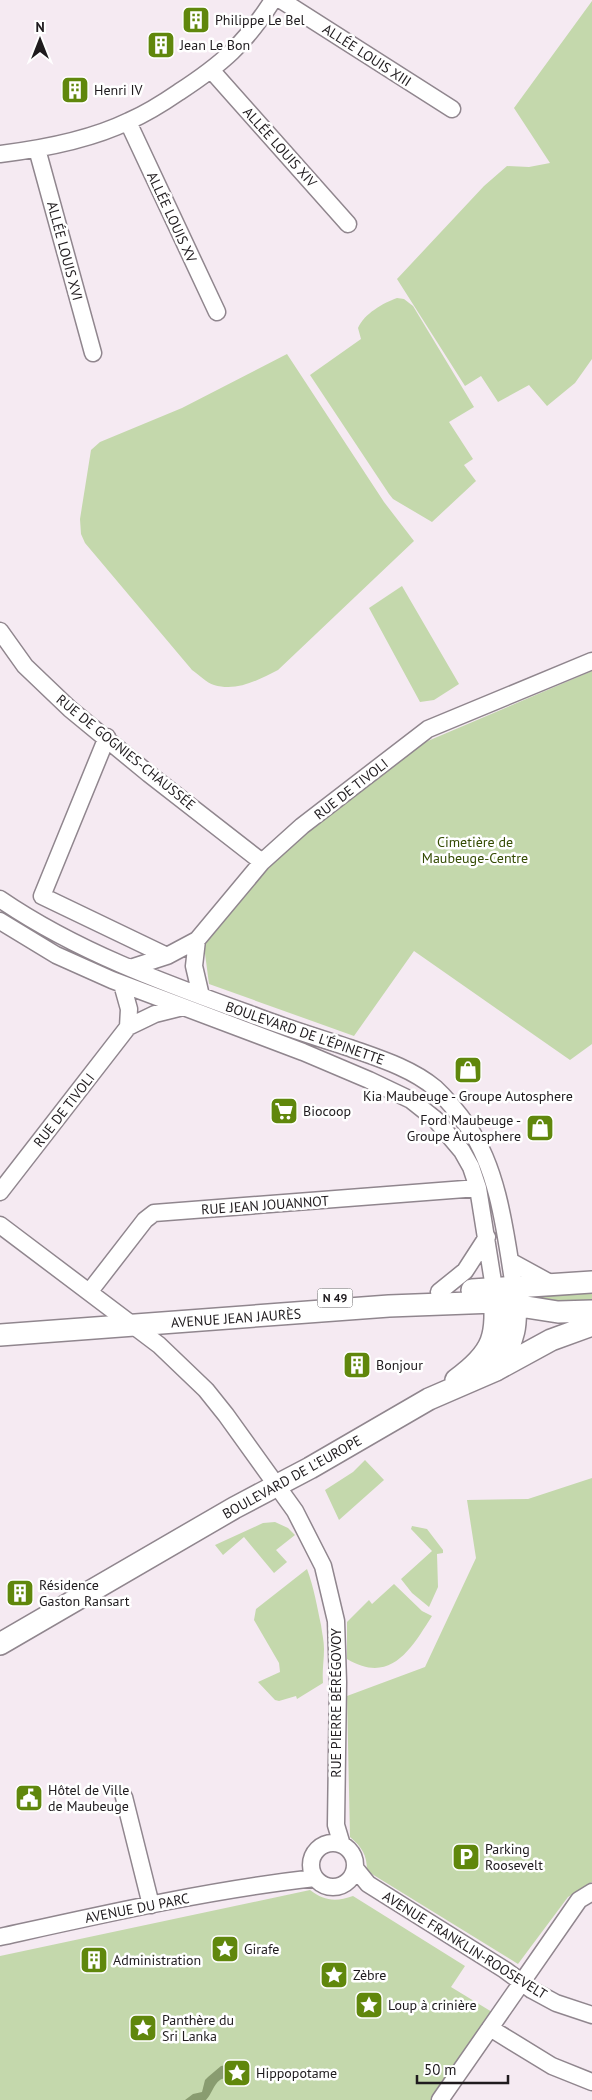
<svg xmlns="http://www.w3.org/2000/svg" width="592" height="2100" font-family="'PT Sans',sans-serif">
<rect width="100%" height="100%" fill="#f5eaf2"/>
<path fill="#c4d8ac" d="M592,1V359L575,383L547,406L529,385L498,402L481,376L465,386L397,279L484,186L507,166L529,167L550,163L514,108Z
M397,298L404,299L413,306L474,407L449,422L473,459L464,465L476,481L432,522L393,499L389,494L310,375L361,339L358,328C364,314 383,303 397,298Z
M287,354L384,502L414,541L278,670C258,680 237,692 214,685C207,683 198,674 192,670L85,543L81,534L80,519L91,450L100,442L182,408Z
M402,586L459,684L434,700L420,702L369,608Z
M592,671V1044L570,1060L414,951L354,1036L209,984L204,946L273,860L416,746Z
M592,1292V1303L567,1305L528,1297Z
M365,1460L384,1480L339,1520L325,1490L353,1472Z
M592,1478V1882L568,1897L518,1964L367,1871C367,1855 362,1847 350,1837L347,1696L425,1667L476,1558L467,1500L528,1499Z
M275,1522L288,1528L295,1535L276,1550L287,1562L274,1573L244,1537L223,1555L215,1545L263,1523Z
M412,1526L427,1529L443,1550V1553L437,1554L438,1587L429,1607L412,1593L401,1579L432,1551L411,1529Z
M307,1569C314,1588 317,1606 321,1625C322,1633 324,1641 324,1649C324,1661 322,1670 323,1683L297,1699L296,1696L279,1701L275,1700L258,1682L280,1672L279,1663L254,1620L256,1609Z
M394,1584L422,1611L432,1616C411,1649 391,1685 347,1659V1622L369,1600L372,1604Z
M310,1890C324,1901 336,1902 353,1896L465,1966L451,1987L492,2012L434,2100H0V1956Z"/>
<path fill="#899c70" d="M233,2064L244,2071L251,2072C243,2079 226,2076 220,2080C213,2085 212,2094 206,2100H185L193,2094L202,2092L205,2080L208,2077L221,2066Z"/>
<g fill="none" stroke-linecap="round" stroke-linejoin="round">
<defs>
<path id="minor" d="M281,0L452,109
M212,71L348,224
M128,122L217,312
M37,149L93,353
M0,154C41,149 92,139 129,121C147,113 163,103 179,92C222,64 245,44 273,0
M0,631L25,666L70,709L149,774L262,862
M107,737L42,896L167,956
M0,899C76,951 164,983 250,1014C283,1027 316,1037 350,1048C378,1058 411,1068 435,1088C448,1100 459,1114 469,1128C499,1171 506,1237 514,1287
M0,921L56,955L112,980L303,1052L369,1080L411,1100L435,1119L462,1151L471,1167L478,1188L494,1288
M130,968L167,956L197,940
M122,984L129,1009L128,1027
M201,996L194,966L197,940L262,862L302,826L428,729L592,661
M0,1192L128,1027L155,1014L183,1007
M0,1225L159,1345L206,1390L226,1415L295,1511L323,1566L336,1621L338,1682L336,1825L342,1845
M510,1261L552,1284
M90,1291L145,1220L154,1213L478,1188
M439,1292L465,1271L487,1237
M124,1797L151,1905
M311 1865a22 22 0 1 1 44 0a22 22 0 1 1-44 0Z
M355,1868L368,1884L505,1970L532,1990L556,2003L592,2015
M0,1937C104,1914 209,1890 315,1878
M490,2028L552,2066L592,2082
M440,2100L579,1900L592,1892"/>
<path id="major" d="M472,1290L592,1282
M0,1335L389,1306L495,1302L558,1312L592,1311
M496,1370C515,1339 518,1326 514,1290
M456,1380C496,1351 497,1336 494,1289
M0,1644L234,1508L310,1468L429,1399L496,1370L551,1340L592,1325"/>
</defs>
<use href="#minor" stroke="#90868e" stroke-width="19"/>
<use href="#major" stroke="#90868e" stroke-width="24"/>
<use href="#minor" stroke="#fff" stroke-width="16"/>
<use href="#major" stroke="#fff" stroke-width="21"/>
</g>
<defs>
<symbol id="building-square" viewBox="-11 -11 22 22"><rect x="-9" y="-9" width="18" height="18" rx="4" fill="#60870c" stroke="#fff"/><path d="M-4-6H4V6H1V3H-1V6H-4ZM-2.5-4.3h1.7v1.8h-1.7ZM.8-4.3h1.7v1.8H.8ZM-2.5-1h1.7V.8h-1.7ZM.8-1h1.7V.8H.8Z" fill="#fff"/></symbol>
<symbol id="shop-square" viewBox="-11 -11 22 22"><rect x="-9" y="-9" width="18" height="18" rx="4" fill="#60870c" stroke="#fff"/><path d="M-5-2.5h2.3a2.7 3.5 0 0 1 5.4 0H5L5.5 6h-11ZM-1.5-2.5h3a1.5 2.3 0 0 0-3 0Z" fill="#fff"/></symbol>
<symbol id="supermarket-square" viewBox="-11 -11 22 22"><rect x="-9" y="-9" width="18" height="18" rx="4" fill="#60870c" stroke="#fff"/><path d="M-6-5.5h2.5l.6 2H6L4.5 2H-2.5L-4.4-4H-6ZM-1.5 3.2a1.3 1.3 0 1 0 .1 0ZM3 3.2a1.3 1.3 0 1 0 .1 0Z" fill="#fff"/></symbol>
<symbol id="civic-square" viewBox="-11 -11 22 22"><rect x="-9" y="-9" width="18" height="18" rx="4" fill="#60870c" stroke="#fff"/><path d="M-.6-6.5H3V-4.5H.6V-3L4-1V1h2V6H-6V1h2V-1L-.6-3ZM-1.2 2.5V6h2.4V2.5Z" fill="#fff"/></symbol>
<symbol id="parking-square" viewBox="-11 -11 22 22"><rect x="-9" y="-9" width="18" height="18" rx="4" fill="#60870c" stroke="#fff"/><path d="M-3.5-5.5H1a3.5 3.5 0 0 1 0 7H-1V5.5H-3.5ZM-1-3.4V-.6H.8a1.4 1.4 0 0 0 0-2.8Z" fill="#fff"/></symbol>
<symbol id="sight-square" viewBox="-11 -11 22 22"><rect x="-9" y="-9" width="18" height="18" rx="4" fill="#60870c" stroke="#fff"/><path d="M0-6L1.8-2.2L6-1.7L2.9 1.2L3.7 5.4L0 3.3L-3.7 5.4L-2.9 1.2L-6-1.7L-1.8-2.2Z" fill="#fff"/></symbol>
</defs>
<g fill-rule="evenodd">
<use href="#building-square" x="180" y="4" width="32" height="32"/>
<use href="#building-square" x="145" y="29" width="32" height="32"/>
<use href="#building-square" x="59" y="74" width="32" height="32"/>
<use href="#shop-square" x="452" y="1054" width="32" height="32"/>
<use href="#supermarket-square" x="268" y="1095" width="32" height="32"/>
<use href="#shop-square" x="524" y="1112" width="32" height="32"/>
<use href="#building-square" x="341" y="1349" width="32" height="32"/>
<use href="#building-square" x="4" y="1577" width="32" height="32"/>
<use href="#civic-square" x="13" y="1782" width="32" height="32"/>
<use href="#parking-square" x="450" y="1841" width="32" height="32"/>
<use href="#sight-square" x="209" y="1933" width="32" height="32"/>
<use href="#building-square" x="78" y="1944" width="32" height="32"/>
<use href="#sight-square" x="318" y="1959" width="32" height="32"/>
<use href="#sight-square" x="353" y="1989" width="32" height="32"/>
<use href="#sight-square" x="127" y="2012" width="32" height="32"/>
<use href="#sight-square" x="221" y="2057" width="32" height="32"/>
</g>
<g text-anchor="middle" stroke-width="5" stroke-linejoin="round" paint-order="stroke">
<rect fill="#fff" stroke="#625f62" stroke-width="1" x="317.5" y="1288.5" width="35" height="19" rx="4"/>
<g font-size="12" font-weight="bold" fill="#1f1b1e">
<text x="335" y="1302">N 49</text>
</g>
<g font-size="14" fill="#1f1b1e" stroke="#fff" text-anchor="start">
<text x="215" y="25">Philippe Le Bel</text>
<text x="180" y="50">Jean Le Bon</text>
<text x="94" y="95">Henri IV</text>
<text x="468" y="1101" text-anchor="middle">Kia Maubeuge - Groupe Autosphere</text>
<text x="303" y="1116">Biocoop</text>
<text x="521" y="1125" text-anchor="end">Ford Maubeuge -<tspan x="521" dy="16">Groupe Autosphere</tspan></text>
<text x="376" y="1370">Bonjour</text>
<text x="39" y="1590">Résidence<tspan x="39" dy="16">Gaston Ransart</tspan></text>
<text x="48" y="1795">Hôtel de Ville<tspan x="48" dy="16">de Maubeuge</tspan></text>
<text x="485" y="1854">Parking<tspan x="485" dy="16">Roosevelt</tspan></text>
<text x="244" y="1954">Girafe</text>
<text x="113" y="1965">Administration</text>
<text x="353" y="1980">Zèbre</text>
<text x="388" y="2010">Loup à crinière</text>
<text x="162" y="2025">Panthère du<tspan x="162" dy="16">Sri Lanka</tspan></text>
<text x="256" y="2078">Hippopotame</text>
</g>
<g font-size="14" fill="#1f1b1e" stroke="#fff">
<text transform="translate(367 55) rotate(33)" y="5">ALLÉE LOUIS XIII</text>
<text transform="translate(280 147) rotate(48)" y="5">ALLÉE LOUIS XIV</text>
<text transform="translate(172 217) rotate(65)" y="5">ALLÉE LOUIS XV</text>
<text transform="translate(65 251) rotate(75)" y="5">ALLÉE LOUIS XVI</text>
<text transform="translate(126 752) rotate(39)" y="5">RUE DE GOGNIES-CHAUSSÉE</text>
<text transform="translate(351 789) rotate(-38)" y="5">RUE DE TIVOLI</text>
<text transform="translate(305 1033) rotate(19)" y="5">BOULEVARD DE L'ÉPINETTE</text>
<text transform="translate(64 1110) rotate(-52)" y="5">RUE DE TIVOLI</text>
<text transform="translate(265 1205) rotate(-4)" y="5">RUE JEAN JOUANNOT</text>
<text transform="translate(236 1318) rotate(-4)" y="5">AVENUE JEAN JAURÈS</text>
<text transform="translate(292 1477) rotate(-29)" y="5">BOULEVARD DE L'EUROPE</text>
<text transform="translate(336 1703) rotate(-90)" y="5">RUE PIERRE BÉRÉGOVOY</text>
<text transform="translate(137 1908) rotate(-11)" y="5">AVENUE DU PARC</text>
<text transform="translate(465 1945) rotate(32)" y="5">AVENUE FRANKLIN-ROOSEVELT</text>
</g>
<g font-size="14" fill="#344b03" stroke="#fff">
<text x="475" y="847">Cimetière de<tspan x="475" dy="16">Maubeuge-Centre</tspan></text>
</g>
</g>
<g transform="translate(40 40)" stroke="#ffffff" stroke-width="4" paint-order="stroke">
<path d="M0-4L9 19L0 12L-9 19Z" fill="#1f1b1e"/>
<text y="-8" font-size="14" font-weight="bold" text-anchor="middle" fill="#1f1b1e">N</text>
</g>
<path d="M417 2075v8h91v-8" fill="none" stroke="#1f1b1e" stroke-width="2.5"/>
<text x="424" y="2075" font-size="15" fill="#1f1b1e" stroke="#ffffff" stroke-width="4" paint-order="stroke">50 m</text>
</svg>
